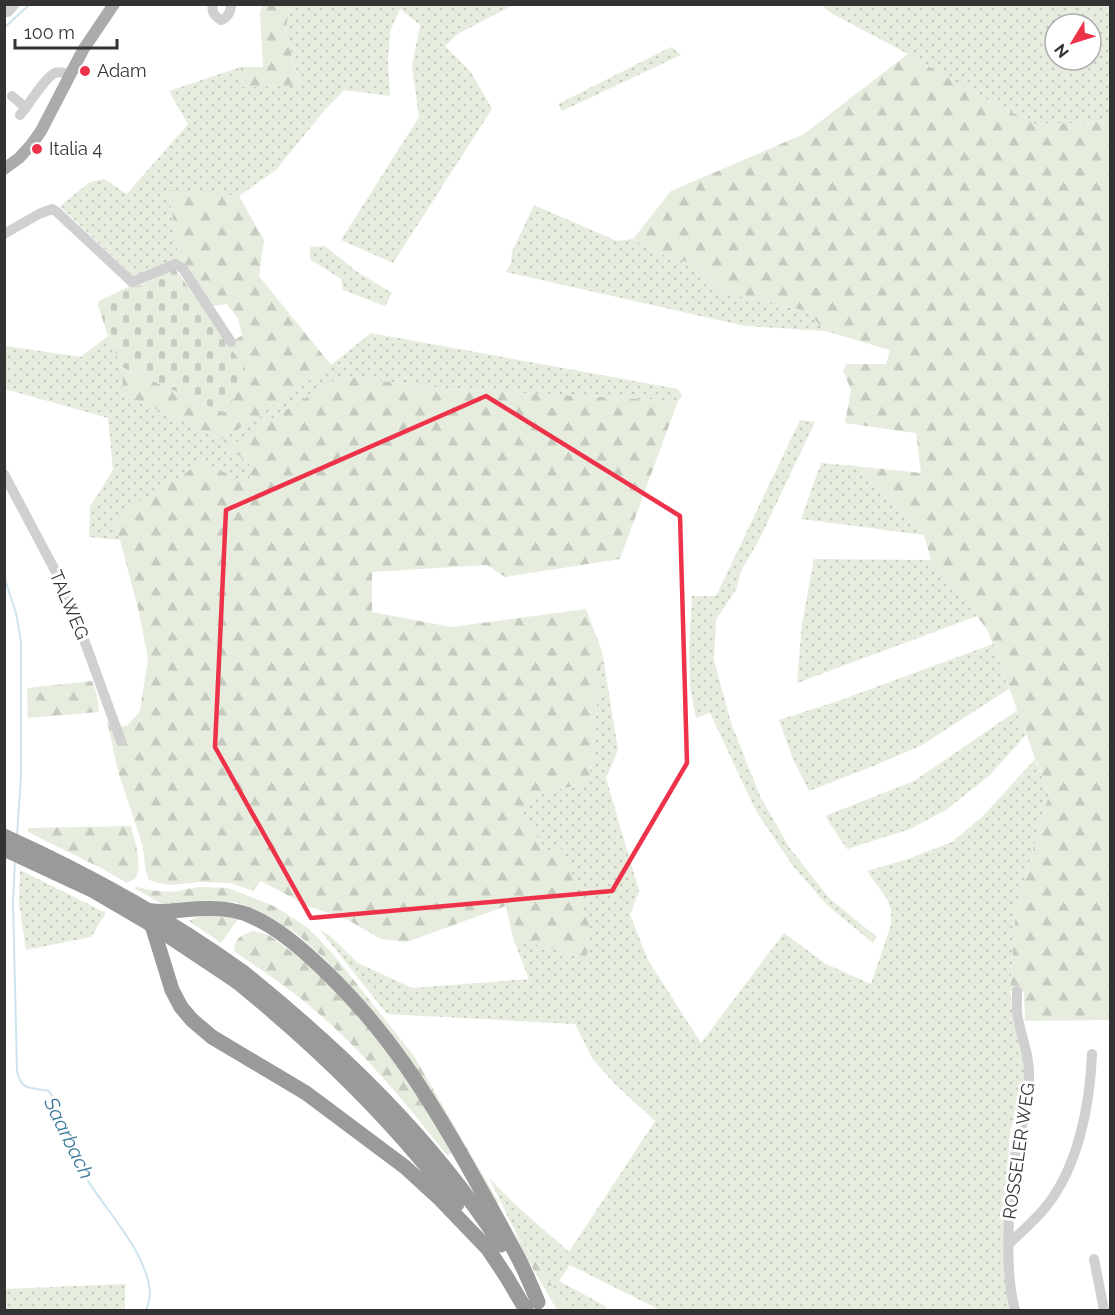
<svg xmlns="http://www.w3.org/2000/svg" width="1115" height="1315" font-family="Raleway,sans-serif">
<defs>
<pattern id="grass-dots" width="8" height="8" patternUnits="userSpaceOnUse" patternTransform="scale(1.5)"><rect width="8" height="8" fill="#e6ecde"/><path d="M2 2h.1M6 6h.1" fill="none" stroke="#c6cbbf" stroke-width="1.8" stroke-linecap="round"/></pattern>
<pattern id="forest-firs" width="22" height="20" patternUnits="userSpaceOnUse" patternTransform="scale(1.5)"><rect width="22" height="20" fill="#e6ecde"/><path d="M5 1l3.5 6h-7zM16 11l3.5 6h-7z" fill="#c6cbbf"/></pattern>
<pattern id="cemetery-stones" width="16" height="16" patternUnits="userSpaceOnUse" patternTransform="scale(1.5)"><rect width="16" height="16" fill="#e6ecde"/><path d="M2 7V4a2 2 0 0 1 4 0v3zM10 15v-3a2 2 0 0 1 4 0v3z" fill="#c6cbbf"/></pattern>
</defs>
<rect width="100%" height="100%" fill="#fff"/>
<path fill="url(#grass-dots)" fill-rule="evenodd" d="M291,5H513L458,34L445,46L471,72L492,109L393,263L341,240L419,117L412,66L420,25L400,9L390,31L388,63L390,96L344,90L323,112L276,170L239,196L169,191L179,260L135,278L60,206L90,182L104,179L127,194L188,124L169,91L241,67L242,87L300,85L285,30Z
M822,5H1110V122L1035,124L972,92L908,54L831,13ZM1055,24H1091V60H1055Z
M671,47L681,55L562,111L558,104Z
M534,205L617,241L633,239L656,253L694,264L721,292L807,311L825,331L745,326L506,272L511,263L512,252Z
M325,246L356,271L392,293L385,306L343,290L341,279L310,259V247Z
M371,333L678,389L682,396L678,401L446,389L342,376L271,420L264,411L331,365Z
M108,336L122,367L124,394L223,439L261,414L265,423L249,464L251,486L114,524L120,540L89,537L90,507L113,470L108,418L5,389L4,349L6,346L81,357Z
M800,420L815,422L760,538L740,573L737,588L716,620L714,660L731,723L760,796L789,847L830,899L877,937L873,943L828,906L793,866L756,811L710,713L696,718L690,686L689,648L692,596H716Z
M821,463L855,466L924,535L801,519Z
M814,559L931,560L977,616L797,683L802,623Z
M993,644L1009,689L922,745L876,765L809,791L792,757L779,720L838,701Z
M602,651L618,750L606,778L639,891L630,915L648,960L701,1043L784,933L826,964L871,984L891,925V909L887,899L867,871L905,860L952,842L983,816L1035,759L1049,795L1016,909L1010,991L1013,1022L1022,1050L1025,1076L1024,1094L1010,1130L1003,1248L1011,1310H660L570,1265L559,1281L607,1307L605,1310H569L552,1285L516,1233L489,1178L517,1206L569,1252L655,1121L614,1083L592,1058L575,1024L387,1014L320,930L329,935L358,963L412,988L529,979L513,938L587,958L561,849L546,852L521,811L544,793L590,782Z
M1018,710L1026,735L990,775L946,810L910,829L847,849L825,816L914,781Z
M20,870L106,913L91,937L26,950L19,902Z
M125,1284V1310H5V1289Z"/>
<path fill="url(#forest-firs)" d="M262,5H291L285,30L300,86L242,87L241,67H263L260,14Z
M908,54L972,92L1035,124L1110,122V1020L1025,1021L1024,992L1010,991L1016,909L1049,795L987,629L931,560L924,535L855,466L921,473L916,433L845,423L851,390L843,371L846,364H886L890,350L825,331L807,311L721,292L694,264L656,253L633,239L671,191L804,134Z
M169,190L239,196L264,240L259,276L331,365L265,411L271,419L342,376L446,389L678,401L620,559L505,577L487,565L372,572V612L451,627L586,609L602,651L590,782L544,793L521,811L546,852L561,848L589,925L587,958L513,938L506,906L407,942L381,939L348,920L308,906L261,881L253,891L230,883L199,882L171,885L158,883L149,880L146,872L143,847L118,771L107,721L114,728L128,725L140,711L148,659L139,612L120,540L114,524L139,502L203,462L250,485L249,464L229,447L265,423L260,415L223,439L123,394L122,367L224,413L228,345L242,335L238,318L227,304L207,307L179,260Z
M92,681L97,695L99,712L28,718L27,688Z
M131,826C134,838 144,868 135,878C133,881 130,881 127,883L103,869L28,832V828Z
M138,887L149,890L171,892L199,887L228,888L276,907L308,928L333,954L414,1056L499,1203L495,1204L379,1019L326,960L296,933L267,917L236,902L201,903L169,908L134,888Z
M209,915L238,919L221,943L189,921L197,917Z
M253,931L269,935L321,974L374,1034L417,1095L453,1152L448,1156C406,1104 364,1051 312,1008C288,987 260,970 234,951C235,938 241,935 253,931Z
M516,1234L552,1285L569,1310H557L521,1248Z"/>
<path fill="url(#cemetery-stones)" d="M175,269L205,310L249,375L224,413L122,367L108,336L98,305L99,301L134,284L138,286Z"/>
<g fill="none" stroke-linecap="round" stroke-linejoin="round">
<path stroke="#cde4ef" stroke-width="2" d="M4,28L30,4
M4,576L16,613L21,641V776L17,835
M15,861L13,901L17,1071C21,1092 32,1087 49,1091L52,1096C59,1122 68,1146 81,1169C101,1207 147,1249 150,1293C150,1298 148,1305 146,1310"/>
<path stroke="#d0d0d0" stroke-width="10" d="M213,4C211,13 215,16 221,20C228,18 231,11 231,4
M4,12H8L15,4
M12,96L26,108
M20,115C28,106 46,76 55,73C60,71 65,73 69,75
M4,234L39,214L52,209L57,212L132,282L176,264L183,269L231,342
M4,474L67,593L121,741
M1008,1245C1020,1233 1033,1222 1044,1209C1078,1169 1090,1105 1092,1054
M1094,1259L1104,1310
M1015,1310C1007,1280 1008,1246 1009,1214C1010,1197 1010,1180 1013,1164C1019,1136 1029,1106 1029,1078C1030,1057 1022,1039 1018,1019C1016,1010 1017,1001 1017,991"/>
<path stroke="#ababab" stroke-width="12" d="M4,169L19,158L31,145L41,131L83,50L114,4"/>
<path stroke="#9a9a9a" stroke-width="15" d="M147,910C158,913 171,911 183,910C205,908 225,907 246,914C276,926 301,948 324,970C387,1030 429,1097 471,1172C486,1199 501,1225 515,1252C524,1268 531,1285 538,1302
M147,921L152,926L155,935L172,990L181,1007L192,1020L212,1037L306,1093L405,1167L440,1199L490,1251
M243,972C342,1052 431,1137 501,1245
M236,981C305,1037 365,1093 422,1161C434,1175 446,1189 457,1204
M484,1243L506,1276L526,1310"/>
<path stroke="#9a9a9a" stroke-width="15" d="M4,836C88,874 168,918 243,972
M4,849L94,891L152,925L236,981"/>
</g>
<path fill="none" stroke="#ed3249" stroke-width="4.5" stroke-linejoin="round" d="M486,396L680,516L687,763L612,891L311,918L215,747L226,510Z"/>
<g fill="#ed3249" stroke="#fff" stroke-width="2">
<circle cx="85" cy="71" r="6"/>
<circle cx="37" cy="149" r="6"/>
</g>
<g text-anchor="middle" stroke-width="6" stroke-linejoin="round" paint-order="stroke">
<g font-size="18" fill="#333" stroke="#fff" text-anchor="start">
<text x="97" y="77">Adam</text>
<text x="49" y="155">Italia 4</text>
</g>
<g font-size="18" fill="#333" stroke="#fff">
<text transform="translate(69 605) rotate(67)" y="6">TALWEG</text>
<text transform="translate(1019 1151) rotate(-82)" y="6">ROSSELER WEG</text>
</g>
<g font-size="20" font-style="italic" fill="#3b7a9a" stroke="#fff">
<text transform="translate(69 1138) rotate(64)" y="7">Saarbach</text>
</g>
</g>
<rect width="1115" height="1315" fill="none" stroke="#333333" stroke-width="12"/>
<g transform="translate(1073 42) rotate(232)"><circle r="28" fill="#ffffff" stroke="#adadad" stroke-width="1.5"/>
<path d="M0-4.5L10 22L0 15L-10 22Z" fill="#ed3249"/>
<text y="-9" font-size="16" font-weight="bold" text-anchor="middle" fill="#333333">N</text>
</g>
<path d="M15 39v9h102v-9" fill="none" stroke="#333333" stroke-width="3"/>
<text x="24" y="39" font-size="18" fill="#333333" stroke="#ffffff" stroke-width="4.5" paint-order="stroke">100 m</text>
</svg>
